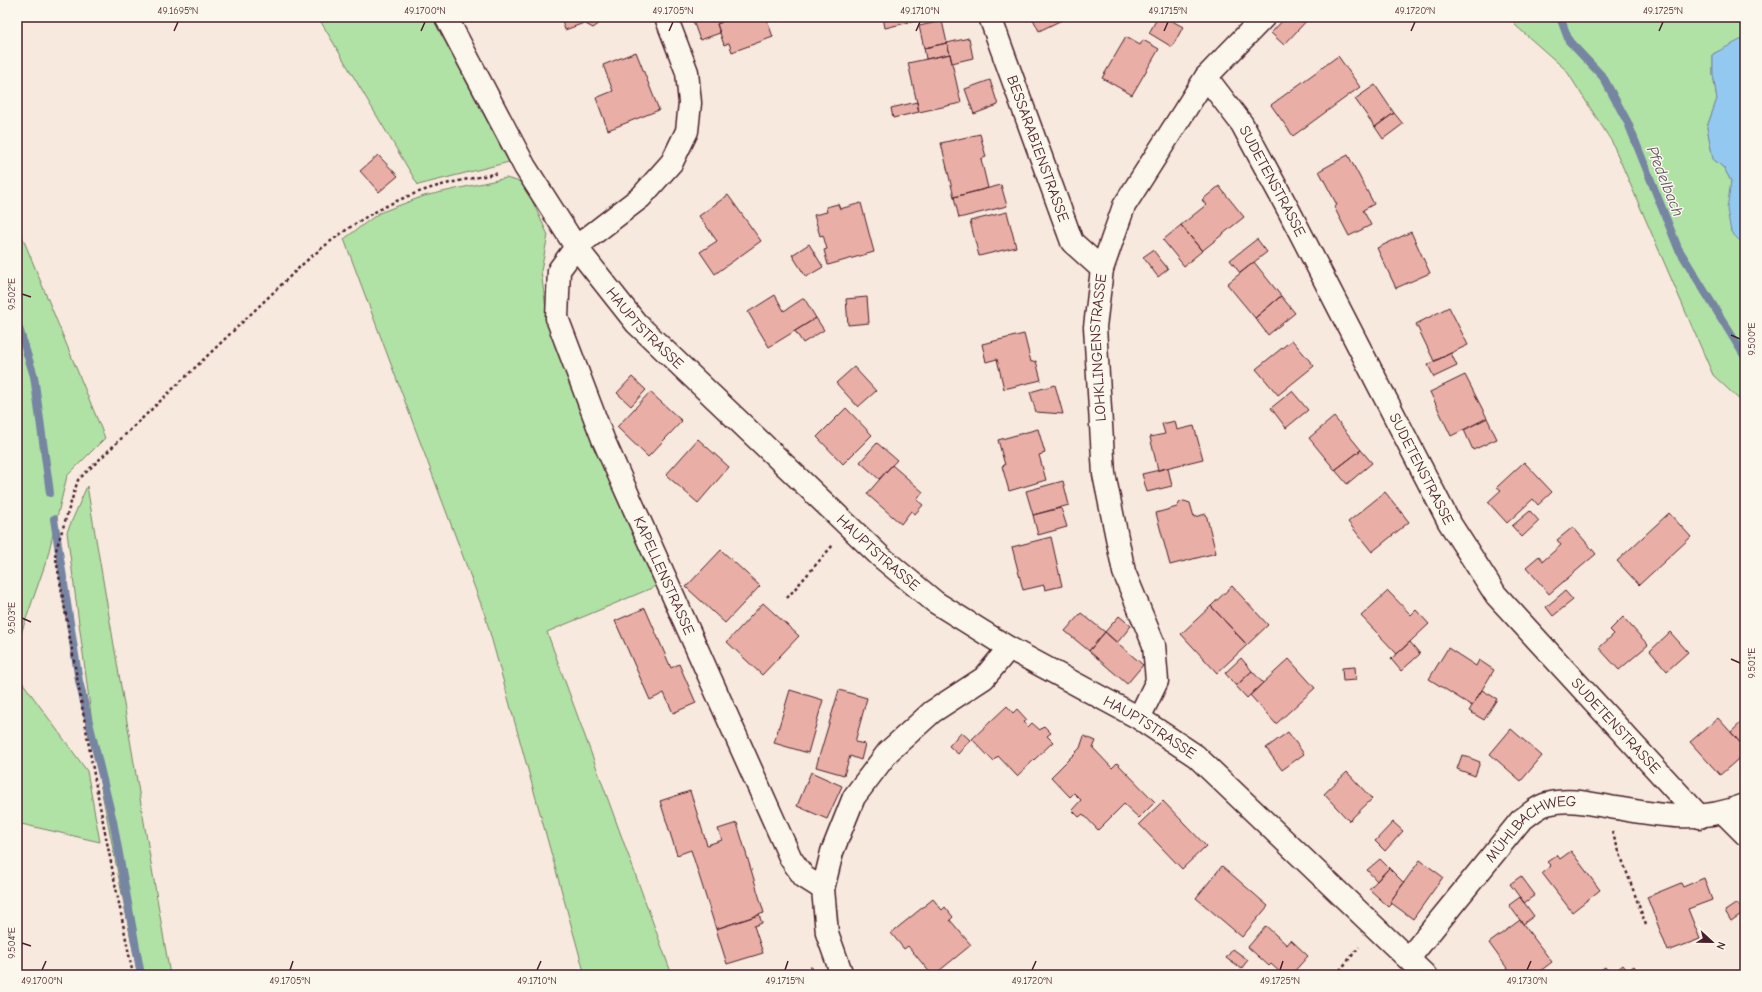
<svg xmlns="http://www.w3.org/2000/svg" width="1762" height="992" font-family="'Comic Neue',sans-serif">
<rect width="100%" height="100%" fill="#f7e9de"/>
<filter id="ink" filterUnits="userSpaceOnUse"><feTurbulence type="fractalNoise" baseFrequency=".025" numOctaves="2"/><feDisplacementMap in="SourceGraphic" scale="8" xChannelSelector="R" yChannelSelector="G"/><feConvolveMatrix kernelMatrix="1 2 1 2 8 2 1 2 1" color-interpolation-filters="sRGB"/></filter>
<g filter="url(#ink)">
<path fill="#afe2a4" stroke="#7c8068" d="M318,17H432L509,162L418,185Z
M1512,17H1745V39L1713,54V74L1717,99L1707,127L1713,159L1724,168L1731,181V232L1745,246V405L1713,375L1612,142L1566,70L1515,25Z
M506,178L524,183L548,235L541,271L548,323L594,447L659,585L547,632L672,975H585L485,615L344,239L379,213L424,196Z
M17,224L105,438L67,476L47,559L17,645Z
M87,486L170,975H138L100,783L67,532Z
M17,675L87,771L100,842L17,823Z"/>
<path fill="#93c9f1" stroke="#7685a2" d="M1744,38L1745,39V246L1731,232L1727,209L1731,181L1724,168L1713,159L1707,127L1717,99L1713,74V54Z"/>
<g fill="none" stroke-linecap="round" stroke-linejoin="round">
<path stroke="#7685a2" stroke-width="8" d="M1560,17L1569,41L1603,77L1628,123L1678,248L1745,357
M17,322L34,376L50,493
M54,519L79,681L113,821L141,975"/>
</g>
<path fill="#e9afa6" stroke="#4a1f2b" d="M561,17H603L600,23L593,28L584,23L565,30Z
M696,17H720L722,22L717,24L720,33L700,40L692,18Z
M720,17H766L773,37L732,52L729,43L724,45L717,24L722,22Z
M883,17H927V18L885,28Z
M1032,17H1068L1039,31Z
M1158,17H1165L1183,27L1172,47L1149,33Z
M1286,17L1309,18L1284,45L1271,33Z
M942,21L947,43L924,48L919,26Z
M1126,37L1140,45L1143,40L1159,49L1132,95L1102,78Z
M969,38L973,58L952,63L947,43Z
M947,43L950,54L926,59L924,48Z
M636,52L659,110L608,130L596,98L613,91L603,65Z
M950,54L961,103L919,112L908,63Z
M1338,56L1360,87L1293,136L1271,105Z
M990,80L998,105L974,114L965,89Z
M1375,85L1394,113L1375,127L1355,99Z
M917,102L919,112L893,118L891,108Z
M1394,113L1403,124L1383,139L1375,127Z
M980,134L986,157L981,159L988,188L954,197L941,143Z
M378,155L398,176L379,192L360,171Z
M1348,155L1374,204L1363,210L1371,225L1349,236L1334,207L1337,205L1319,171Z
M1001,185L1007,206L959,218L954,197Z
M1219,186L1244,217L1202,251L1181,225L1206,205L1202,200Z
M728,195L761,241L715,274L700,252L717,241L699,216Z
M861,203L874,252L828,265L824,250L827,249L823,235L820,236L814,215L827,212L826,207L838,204L840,209Z
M1007,212L1016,247L979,256L970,221Z
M1181,225L1202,251L1184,266L1163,240Z
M1411,232L1430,273L1396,288L1377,248Z
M1257,239L1267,252L1240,273L1230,260Z
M809,244L823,267L806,277L792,255Z
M1153,250L1168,269L1158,277L1143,257Z
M1254,262L1281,296L1255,318L1227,284Z
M775,295L784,311L804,298L816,318L769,347L748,312Z
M1281,296L1295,313L1268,335L1255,318Z
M867,297L869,323L848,325L846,299Z
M1449,307L1468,345L1434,361L1416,324Z
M816,318L824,330L803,343L795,331Z
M1024,334L1031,362L1036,361L1041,380L1004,389L997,359L986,362L982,344Z
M1292,340L1314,366L1278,395L1256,369Z
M1451,353L1457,366L1434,377L1428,365Z
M854,367L876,391L858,407L836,383Z
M1465,375L1487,418L1451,436L1430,392Z
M632,377L646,390L631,406L617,393Z
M1055,385L1063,414L1036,412L1030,392Z
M1292,391L1308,410L1286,428L1271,408Z
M650,392L682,421L648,457L617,427Z
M846,408L872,435L843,464L817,437Z
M1334,417L1361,450L1335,470L1309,438Z
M1487,418L1497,439L1473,450L1464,430Z
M1175,421L1177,430L1194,426L1203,459L1158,470L1150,437L1165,434L1162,424Z
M1038,429L1045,453L1039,455L1046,480L1009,491L1002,466L1005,465L998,440Z
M698,439L729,467L698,503L666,475Z
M877,443L897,460L879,479L860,462Z
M1361,450L1372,463L1347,484L1335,470Z
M1524,462L1552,492L1538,505L1533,499L1507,523L1488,502L1501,490L1497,487Z
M892,465L923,492L917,500L923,505L915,514L911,511L901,524L867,494Z
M1168,468L1172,486L1147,492L1142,474Z
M1063,481L1069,505L1033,515L1026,491Z
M1385,492L1409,522L1372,552L1348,522Z
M1184,501L1190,503L1194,517L1206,514L1216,553L1170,565L1156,513L1177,507L1180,502Z
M1061,508L1067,527L1038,535L1033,515Z
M1530,511L1539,521L1522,537L1512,526Z
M1669,513L1691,537L1639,585L1617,561Z
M1573,527L1596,554L1549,594L1526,567L1539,556L1543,561L1561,545L1557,540Z
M1051,537L1062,586L1045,590L1044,585L1023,590L1012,547Z
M721,550L760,586L725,623L686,587Z
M1232,586L1268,625L1247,645L1211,606Z
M1388,591L1411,615L1416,610L1429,624L1397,654L1361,616Z
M1565,591L1573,600L1553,616L1546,607Z
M763,603L799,636L762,675L727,642Z
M1211,606L1247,645L1217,673L1181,634Z
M645,608L671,668L679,664L696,703L673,713L664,693L650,700L615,621Z
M1081,613L1105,632L1089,651L1065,631Z
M1119,616L1131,626L1117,643L1105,632Z
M1623,617L1648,645L1619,670L1599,648L1614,634L1610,630Z
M1105,632L1143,665L1127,684L1089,651Z
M1670,632L1688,652L1667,671L1650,651Z
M1410,642L1420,654L1401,671L1391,659Z
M1448,648L1476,666L1479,660L1494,670L1472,706L1429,679Z
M1241,658L1252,671L1236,686L1225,673Z
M1289,659L1315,688L1276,724L1250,695Z
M1355,667L1356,680L1343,681L1342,668Z
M1252,671L1263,683L1247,698L1236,686Z
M790,690L823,700L808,753L774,743Z
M839,690L867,698L855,742L865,744L861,760L850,756L844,775L816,767Z
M1482,690L1497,699L1484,720L1469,711Z
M1007,706L1013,713L1017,709L1027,720L1024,722L1028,727L1032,723L1040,730L1044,726L1051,733L1047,736L1053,742L1017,776L998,756L993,761L972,739Z
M1718,718L1745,748V753L1720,775L1690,742Z
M1745,719V748L1731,732Z
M1511,729L1542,756L1521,781L1490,754Z
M961,732L970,740L958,754L949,746Z
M1288,732L1304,754L1282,770L1266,748Z
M1084,736L1096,741L1093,748L1112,768L1117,763L1155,802L1139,818L1124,804L1098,830L1083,814L1079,817L1072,810L1081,800L1074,793L1070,797L1051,777L1080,748Z
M1462,755L1480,762L1475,776L1457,769Z
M811,772L842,786L827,819L797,806Z
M1347,772L1372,799L1349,821L1324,794Z
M690,791L707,845L722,840L718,829L737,823L764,913L716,929L691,850L677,855L660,801Z
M1163,801L1206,846L1182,869L1139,824Z
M1393,822L1403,831L1385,851L1375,841Z
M1571,851L1600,890L1572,912L1542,873L1551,866L1547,862L1557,855L1560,859Z
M1380,859L1389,868L1377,881L1367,870Z
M1420,860L1443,877L1413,919L1390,902Z
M1222,866L1268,906L1242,937L1196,898Z
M1389,868L1404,883L1390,902L1392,904L1389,907L1369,889Z
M1521,876L1535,895L1524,903L1510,884Z
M1704,878L1712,900L1688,909L1700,939L1668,951L1647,897L1681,883L1683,887Z
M1520,897L1534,916L1523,924L1509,905Z
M933,899L942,910L945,907L953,917L950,920L971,945L934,975H932L908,946L904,949L891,933Z
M1737,903L1744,912L1731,921L1725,911Z
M759,915L762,923L754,926L763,953L727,964L716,929Z
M1520,920L1552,962L1535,975H1512L1489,943Z
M1266,926L1287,945L1291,940L1308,956L1291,975H1283L1271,964L1269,966L1248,947Z
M1233,949L1248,960L1241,969L1226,958Z
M1623,965L1631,975H1593L1605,967L1611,975Z
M1634,966L1640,975H1631L1627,971Z"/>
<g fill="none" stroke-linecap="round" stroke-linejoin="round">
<defs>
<g id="minor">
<path id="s1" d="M666,17L687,72L690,103L687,131L672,162L641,197L576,247L559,270L557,318L603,439L791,859L804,877L823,889"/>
<path id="s2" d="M990,17L1072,242L1102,269"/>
<path id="s3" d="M1206,77L1242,124L1288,209L1449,522L1496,595L1700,817"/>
<path id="s4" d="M1139,718L1157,681L1154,645L1124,572L1104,474L1095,327L1102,269L1124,206L1206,77L1264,17"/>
<path d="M1724,813L1745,834"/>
<path id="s5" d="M1409,958L1521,820C1529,815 1538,806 1547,804C1569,798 1588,803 1610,807C1660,815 1697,824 1745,805"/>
<path d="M842,975L827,933L823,889L832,852L854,797L888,752L932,712L984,678L1009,648"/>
</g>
<g id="secondary">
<path id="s6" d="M446,17L525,167L576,247L636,323L881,557L935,602L1009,648L1139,718L1196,756L1425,975"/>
</g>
</defs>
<use href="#minor" stroke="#4a1f2b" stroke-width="25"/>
<use href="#secondary" stroke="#4a1f2b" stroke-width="25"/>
<path stroke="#4a1f2b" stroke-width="2.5" stroke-dasharray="3 3" stroke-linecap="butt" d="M787,598L833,545
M1612,832L1646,925
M133,975L96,786L55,553L78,480L305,262C343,230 377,206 425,190C448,182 475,178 499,173
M808,975L812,966
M1336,975L1359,947"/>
<use href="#minor" stroke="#fbf7ec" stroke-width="22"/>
<use href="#secondary" stroke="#fbf7ec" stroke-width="22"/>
</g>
</g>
<path fill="none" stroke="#4a1f2b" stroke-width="1.5" d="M174,31L178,22M421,31L425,22M669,31L673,22M916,31L920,22M1164,31L1168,22M1411,31L1415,22M1659,31L1663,22M22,294L31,297M1731,335L1740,339M22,618L31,622M1731,659L1740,663M22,943L31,946M42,970L46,961M290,970L293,961M537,970L541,961M785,970L788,961M1032,970L1036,961M1280,970L1283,961M1527,970L1531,961"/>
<g text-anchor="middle" stroke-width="3" stroke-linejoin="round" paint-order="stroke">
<g font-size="15" fill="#4a1f2b" stroke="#fbf7ec">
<text dy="5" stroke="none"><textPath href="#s2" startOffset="140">BESSARABIENSTRASSE</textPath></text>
<text dy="5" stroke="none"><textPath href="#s3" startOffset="124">SUDETENSTRASSE</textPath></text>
<text dy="5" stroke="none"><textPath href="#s6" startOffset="371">HAUPTSTRASSE</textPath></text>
<text dy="5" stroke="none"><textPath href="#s4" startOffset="383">LOHKLINGENSTRASSE</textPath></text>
<text dy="5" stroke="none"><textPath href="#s3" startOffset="448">SUDETENSTRASSE</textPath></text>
<text dy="5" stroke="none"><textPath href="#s6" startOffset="695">HAUPTSTRASSE</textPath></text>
<text dy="5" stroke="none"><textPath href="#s1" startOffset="637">KAPELLENSTRASSE</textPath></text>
<text dy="5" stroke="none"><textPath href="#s3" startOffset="772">SUDETENSTRASSE</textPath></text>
<text dy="5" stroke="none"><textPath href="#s6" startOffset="1019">HAUPTSTRASSE</textPath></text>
<text dy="5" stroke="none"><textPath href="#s5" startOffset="182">MÜHLBACHWEG</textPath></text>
</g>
<g font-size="16" font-style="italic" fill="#605266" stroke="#fbf7ec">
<text transform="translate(1666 181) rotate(68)" y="6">Pfedelbach</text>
</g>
</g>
<rect width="1762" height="992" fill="none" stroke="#fbf7ec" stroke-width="44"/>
<g transform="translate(1712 942) rotate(112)" stroke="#fbf7ec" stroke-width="3" paint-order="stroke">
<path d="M0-3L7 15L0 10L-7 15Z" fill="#4a1f2b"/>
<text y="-6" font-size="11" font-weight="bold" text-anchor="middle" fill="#4a1f2b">N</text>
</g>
<rect x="22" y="22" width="1718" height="948" fill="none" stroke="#4a1f2b" stroke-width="1.5"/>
<g font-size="10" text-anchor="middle" fill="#4a1f2b">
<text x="178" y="14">49.1695°N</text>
<text x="425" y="14">49.1700°N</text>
<text x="673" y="14">49.1705°N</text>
<text x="920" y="14">49.1710°N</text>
<text x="1168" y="14">49.1715°N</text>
<text x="1415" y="14">49.1720°N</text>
<text x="1663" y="14">49.1725°N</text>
<text transform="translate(11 294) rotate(-90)" y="4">9.502°E</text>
<text transform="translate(1751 339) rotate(-90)" y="4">9.500°E</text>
<text transform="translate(11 618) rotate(-90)" y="4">9.503°E</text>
<text transform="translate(1751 663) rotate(-90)" y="4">9.501°E</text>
<text transform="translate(11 943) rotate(-90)" y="4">9.504°E</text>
<text x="42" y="984">49.1700°N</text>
<text x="290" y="984">49.1705°N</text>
<text x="537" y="984">49.1710°N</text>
<text x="785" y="984">49.1715°N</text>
<text x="1032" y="984">49.1720°N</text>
<text x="1280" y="984">49.1725°N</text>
<text x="1527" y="984">49.1730°N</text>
</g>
</svg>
